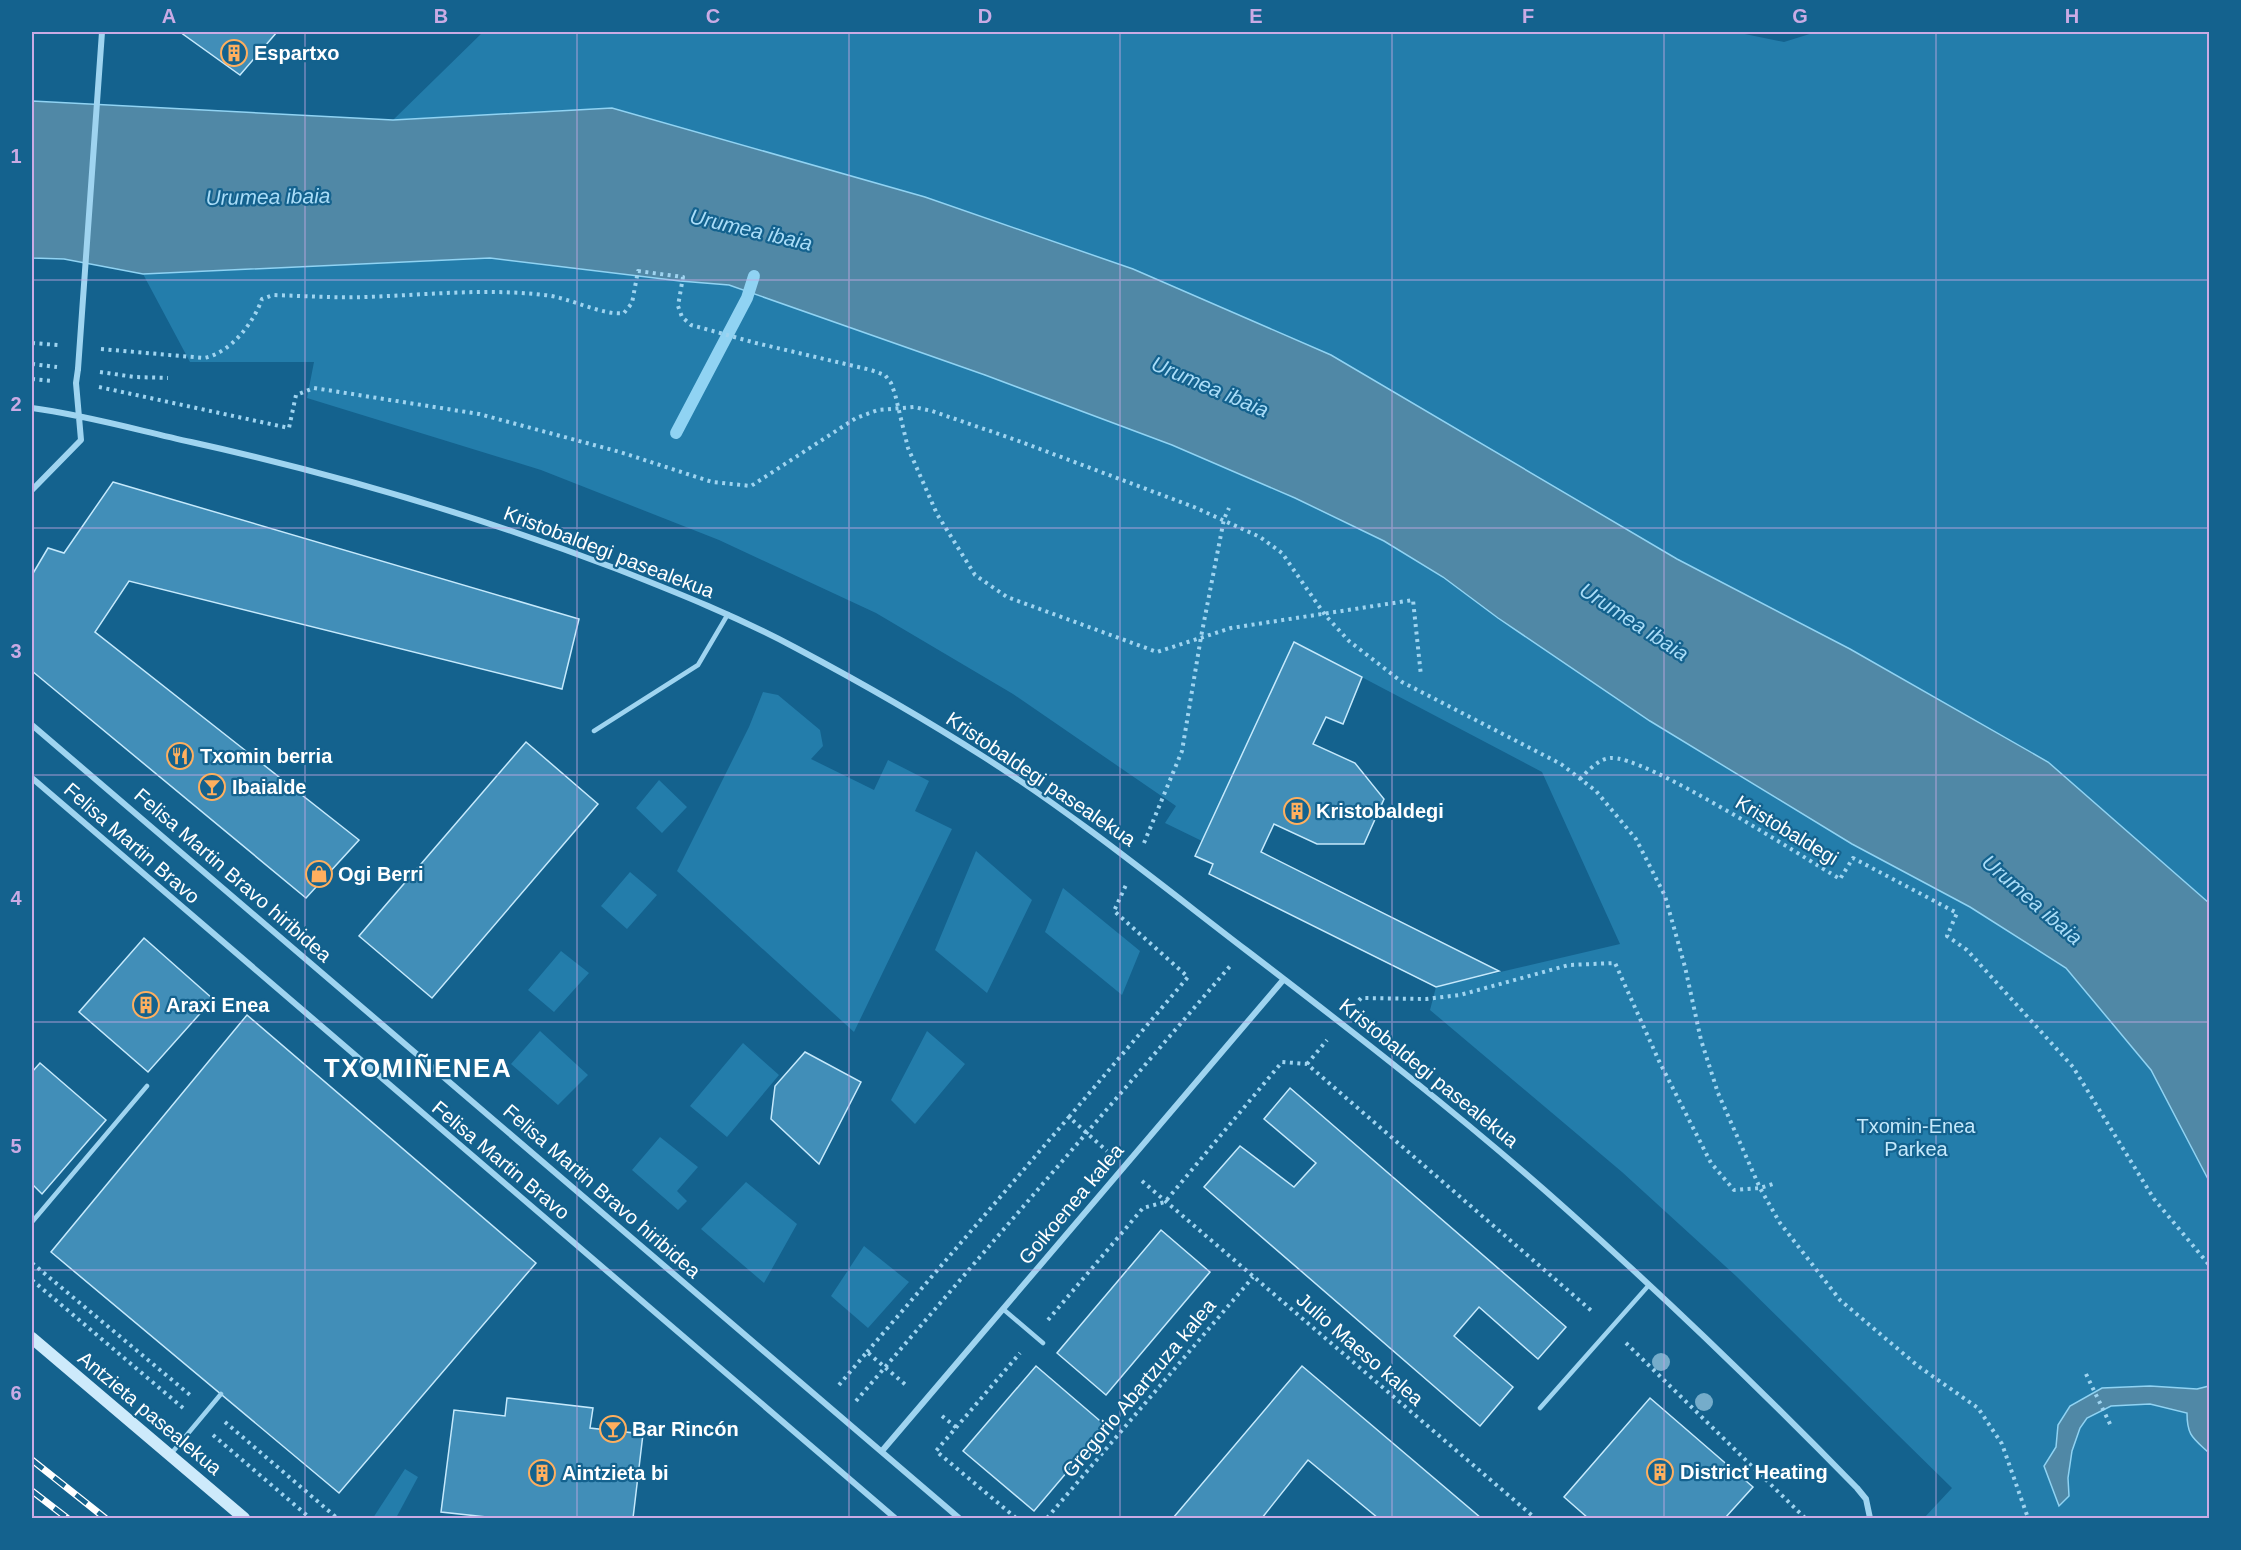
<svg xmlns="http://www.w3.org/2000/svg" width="2241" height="1550" font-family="Helvetica,sans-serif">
<rect width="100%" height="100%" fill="#14628e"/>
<path fill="#237dab" d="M483,32H1735L1784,42L1816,32H2209V903L2048,762L1850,649L1677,559L1331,355L1133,269L925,197L393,120Z
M490,258L680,281L729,285L985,375L1172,445L1295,498L1384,541L1443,577L1498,618L1650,721L1852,844L1970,907L2066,968L2151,1070L2209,1181V1518H1924L1952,1488L1736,1276L1622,1172L1430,1010L1436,987L1620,944L1542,772L1295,642L1202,841L1165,823L1176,806L1013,694L876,613L719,540L541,470L307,398L314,362H190L143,274Z
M763,692L778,695L820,730L823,746L811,759L874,790L888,760L929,781L915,811L952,829L854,1032L677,871L749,727Z
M659,780L687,807L662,833L636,808Z
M976,851L1032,900L987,993L935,950Z
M630,872L657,895L627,929L601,906Z
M1063,888L1140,951L1122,995L1045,932Z
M561,951L589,973L554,1012L528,990Z
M540,1031L588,1075L558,1105L511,1064Z
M927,1031L965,1064L915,1124L891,1100Z
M743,1043L779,1075L727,1137L690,1106Z
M660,1137L698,1167L677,1191L687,1201L678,1210L632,1170Z
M746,1182L797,1224L764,1283L701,1229Z
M864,1246L909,1282L868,1328L831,1296Z
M405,1469L418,1477L396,1518H373Z"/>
<path fill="#5088a6" stroke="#90d3f3" stroke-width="1.5" d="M32,101L393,120L612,108L925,197L1133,269L1331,355L1677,559L1850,649L2048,762L2209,903V1181L2151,1070L2066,968L1970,907L1852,844L1650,721L1498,618L1443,577L1384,541L1295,498L1172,445L985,375L729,285L680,281L490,258L143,274L64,259L32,258Z
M2150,1386L2197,1389L2209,1386V1453C2193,1438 2187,1436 2187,1413L2150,1404L2111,1406L2087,1418L2080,1428L2072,1451L2068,1478L2069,1496L2059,1506L2044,1466L2056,1447L2058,1425L2070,1406L2102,1388Z"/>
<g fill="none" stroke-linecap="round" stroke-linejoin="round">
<path stroke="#90d3f3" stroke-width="12" d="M676,433L747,298L754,276"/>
</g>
<path fill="#418eb8" stroke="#c5e9fc" stroke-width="1.5" d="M180,32H277L240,75Z
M113,482L579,619L562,689L129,581L95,632L359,840L306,898L32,671V575L48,548L64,553Z
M1294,642L1362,677L1343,724L1326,717L1313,744L1355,763L1384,799L1364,844H1317L1274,824L1261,852L1499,971L1436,987L1209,874L1213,864L1195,856Z
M526,742L598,804L432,998L359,936Z
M144,938L213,999L148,1072L79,1012Z
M247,1015L536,1263L339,1493L51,1252Z
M805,1052L861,1082L819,1164L771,1119L775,1086Z
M40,1063L106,1120L42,1194L32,1184V1072Z
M1290,1088L1566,1327L1538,1359L1479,1307L1454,1336L1513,1387L1480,1426L1204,1187L1240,1146L1294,1187L1316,1163L1264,1119Z
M1161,1230L1210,1272L1106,1395L1057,1353Z
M1036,1366L1106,1426L1034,1511L963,1451Z
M1302,1366L1481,1518H1378L1308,1460L1262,1518H1173Z
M507,1398L593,1408L590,1428L643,1434L633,1518H496L441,1512L454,1410L505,1416Z
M1650,1398L1753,1487L1725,1518H1588L1564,1497Z"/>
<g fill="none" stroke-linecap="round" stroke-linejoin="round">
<path stroke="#9fd4f0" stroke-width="4" stroke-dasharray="3 4.5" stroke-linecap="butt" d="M32,343L58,345
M101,349L204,358C230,353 253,324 262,299L273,295C304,296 335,298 365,297C425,295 485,288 544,295C569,297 602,316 624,313L632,303L638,271L683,277L678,306L682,317L691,325L756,343L871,370L885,375L891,383L895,394L908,448L937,514L975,575L1007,597L1157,652L1231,628L1413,600L1421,676
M32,364L57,367
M100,372L135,377L168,378
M32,379L53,381
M99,387L289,428L296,395L314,388L479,414L620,452L712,482L751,486L856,418L878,410L914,407L932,411L1016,440L1194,507L1260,537L1282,553L1325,615L1349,641L1402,682L1561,764L1596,791L1636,839L1665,896L1685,967L1701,1040L1718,1093L1760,1188L1780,1223L1840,1300L1918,1366L1978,1408L2002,1444L2028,1518
M1580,779C1588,771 1598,759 1610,758C1643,754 1803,857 1840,879L1853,858L1957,913L1947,936L1967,950L2073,1067L2154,1199L2210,1266
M1144,843L1182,751L1201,637L1224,519L1229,508
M1354,1006L1361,998L1426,999L1460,995L1569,965L1615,963L1659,1061L1711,1163L1734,1190L1760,1188L1776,1183
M1307,1064L1327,1040
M1069,1117L1188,977L1114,911L1126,885
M1142,1181L1535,1518
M32,1263L190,1395
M32,1280L183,1408
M1048,1320L1143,1208L1165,1202L1282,1062L1307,1064L1594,1313
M1626,1343L1805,1518
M867,1352L1069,1117L1107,1151
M2086,1374L2111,1426
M839,1385L867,1352L907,1386
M856,1401L1231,965
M942,1416L957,1428
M225,1422L337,1518
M213,1435L310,1518
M1016,1518L936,1451L1020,1353
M1047,1518L1253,1277"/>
<path stroke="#9fd4f0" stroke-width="4.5" d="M594,731L698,665L728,614
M32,1222L147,1086
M1003,1309L1043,1343
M1540,1408L1649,1285
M170,1455L221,1394"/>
<path stroke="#9fd4f0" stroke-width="6" d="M32,408C85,415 137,430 191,442C336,474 478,516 617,569C678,593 738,617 796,648C860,682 923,718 984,757C1075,815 1160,884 1246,950C1356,1034 1464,1118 1567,1210C1667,1299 1763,1392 1857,1488L1866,1499L1870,1518
M32,490L81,440L76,383L78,369
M32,725L959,1518
M32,778L895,1518
M882,1451L1284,979"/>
<path stroke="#cdeafb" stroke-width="12" d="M32,1338L244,1518"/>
<defs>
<path id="rail" d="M32,1460L105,1518
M32,1491L67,1518"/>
</defs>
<use href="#rail" stroke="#fff" stroke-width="7"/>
<use href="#rail" stroke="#14628e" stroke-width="4.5" stroke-dasharray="14" stroke-linecap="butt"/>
<path stroke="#9fd4f0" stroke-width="6" d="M78,369L102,32"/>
</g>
<g fill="#75acca">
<circle cx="1661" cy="1362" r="9"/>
<circle cx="1704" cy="1402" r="9"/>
</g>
<path fill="none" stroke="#caabe5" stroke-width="1.5" stroke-opacity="0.55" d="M305,32V1518M577,32V1518M849,32V1518M1120,32V1518M1392,32V1518M1664,32V1518M1936,32V1518M32,280H2210M32,528H2210M32,775H2210M32,1022H2210M32,1270H2210"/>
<defs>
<symbol id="building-ring" viewBox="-11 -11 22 22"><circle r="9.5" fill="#14628e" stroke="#ffaf5e" stroke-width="1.5"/><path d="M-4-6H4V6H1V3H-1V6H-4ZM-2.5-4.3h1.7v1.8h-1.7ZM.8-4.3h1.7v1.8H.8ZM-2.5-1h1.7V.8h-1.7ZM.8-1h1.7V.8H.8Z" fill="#ffaf5e"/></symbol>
<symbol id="restaurant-ring" viewBox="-11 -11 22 22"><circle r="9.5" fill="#14628e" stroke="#ffaf5e" stroke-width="1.5"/><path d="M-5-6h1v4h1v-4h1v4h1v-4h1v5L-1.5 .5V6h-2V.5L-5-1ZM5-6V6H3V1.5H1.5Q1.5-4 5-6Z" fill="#ffaf5e"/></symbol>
<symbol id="bar-ring" viewBox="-11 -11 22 22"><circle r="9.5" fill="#14628e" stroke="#ffaf5e" stroke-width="1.5"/><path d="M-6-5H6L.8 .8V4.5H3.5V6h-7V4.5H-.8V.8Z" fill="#ffaf5e"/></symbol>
<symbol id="shop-ring" viewBox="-11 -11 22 22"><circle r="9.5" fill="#14628e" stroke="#ffaf5e" stroke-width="1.5"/><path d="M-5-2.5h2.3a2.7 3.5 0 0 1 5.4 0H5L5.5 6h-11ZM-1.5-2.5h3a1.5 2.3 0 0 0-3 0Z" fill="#ffaf5e"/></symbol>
</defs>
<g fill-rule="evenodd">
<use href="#building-ring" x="219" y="38" width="30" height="30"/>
<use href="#restaurant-ring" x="165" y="741" width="30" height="30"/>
<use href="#bar-ring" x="197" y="772" width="30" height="30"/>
<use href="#building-ring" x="1282" y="796" width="30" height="30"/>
<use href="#shop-ring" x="304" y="859" width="30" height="30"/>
<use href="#building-ring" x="131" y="990" width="30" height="30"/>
<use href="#bar-ring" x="598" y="1414" width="30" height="30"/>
<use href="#building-ring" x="1645" y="1457" width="30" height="30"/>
<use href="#building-ring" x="527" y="1458" width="30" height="30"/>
</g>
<g text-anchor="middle" stroke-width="4.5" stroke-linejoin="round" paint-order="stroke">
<g font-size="20" font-weight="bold" fill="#fff" stroke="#14628e" text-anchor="start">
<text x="254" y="60">Espartxo</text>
<text x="200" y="763">Txomin berria</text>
<text x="232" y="794">Ibaialde</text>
<text x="1316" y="818">Kristobaldegi</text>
<text x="338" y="881">Ogi Berri</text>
<text x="166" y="1012">Araxi Enea</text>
<text x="632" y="1436">Bar Rincón</text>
<text x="1680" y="1479">District Heating</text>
<text x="562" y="1480">Aintzieta bi</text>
</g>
<g font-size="20" fill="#fff" stroke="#14628e">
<text transform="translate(609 552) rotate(21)" y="7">Kristobaldegi pasealekua</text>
<text transform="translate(1041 779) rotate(34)" y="7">Kristobaldegi pasealekua</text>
<text transform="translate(1787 830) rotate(31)" y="7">Kristobaldegi</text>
<text transform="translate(132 843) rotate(41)" y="7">Felisa Martin Bravo</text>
<text transform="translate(233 875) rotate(41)" y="7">Felisa Martin Bravo hiribidea</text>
<text transform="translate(1429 1073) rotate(39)" y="7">Kristobaldegi pasealekua</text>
<text transform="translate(501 1160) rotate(40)" y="7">Felisa Martin Bravo</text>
<text transform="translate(602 1191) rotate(41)" y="7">Felisa Martin Bravo hiribidea</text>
<text transform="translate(1071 1204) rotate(-50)" y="7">Goikoenea kalea</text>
<text transform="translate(1360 1349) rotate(41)" y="7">Julio Maeso kalea</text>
<text transform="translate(1139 1388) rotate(-50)" y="7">Gregorio Abartzuza kalea</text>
<text transform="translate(150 1413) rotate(40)" y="7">Antzieta pasealekua</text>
</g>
<g font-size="20" fill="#c5e9fc" stroke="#14628e">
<text x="1916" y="1133">Txomin-Enea<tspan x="1916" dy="23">Parkea</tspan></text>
</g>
<g font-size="21" font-style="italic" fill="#aaddf8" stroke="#14628e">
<text transform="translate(268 197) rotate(-1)" y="7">Urumea ibaia</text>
<text transform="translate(751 230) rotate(13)" y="7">Urumea ibaia</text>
<text transform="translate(1210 387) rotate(23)" y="7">Urumea ibaia</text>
<text transform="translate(1634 622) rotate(33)" y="7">Urumea ibaia</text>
<text transform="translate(2032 900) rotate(41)" y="7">Urumea ibaia</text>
</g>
<g font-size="26" font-weight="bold" letter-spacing="1.5" fill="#fff" stroke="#14628e">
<text x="418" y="1077">TXOMIÑENEA</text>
</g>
</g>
<rect width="2241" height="1550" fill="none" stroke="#14628e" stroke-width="66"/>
<rect x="33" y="33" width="2175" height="1484" fill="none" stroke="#caabe5" stroke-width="2"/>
<g font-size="20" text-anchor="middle" font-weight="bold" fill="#caabe5">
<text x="169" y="23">A</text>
<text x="441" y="23">B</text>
<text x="713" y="23">C</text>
<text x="985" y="23">D</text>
<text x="1256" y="23">E</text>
<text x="1528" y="23">F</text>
<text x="1800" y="23">G</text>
<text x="2072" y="23">H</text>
<text x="16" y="163">1</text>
<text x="16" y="411">2</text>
<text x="16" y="658">3</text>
<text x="16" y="905">4</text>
<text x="16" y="1153">5</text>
<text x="16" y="1400">6</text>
</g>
</svg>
